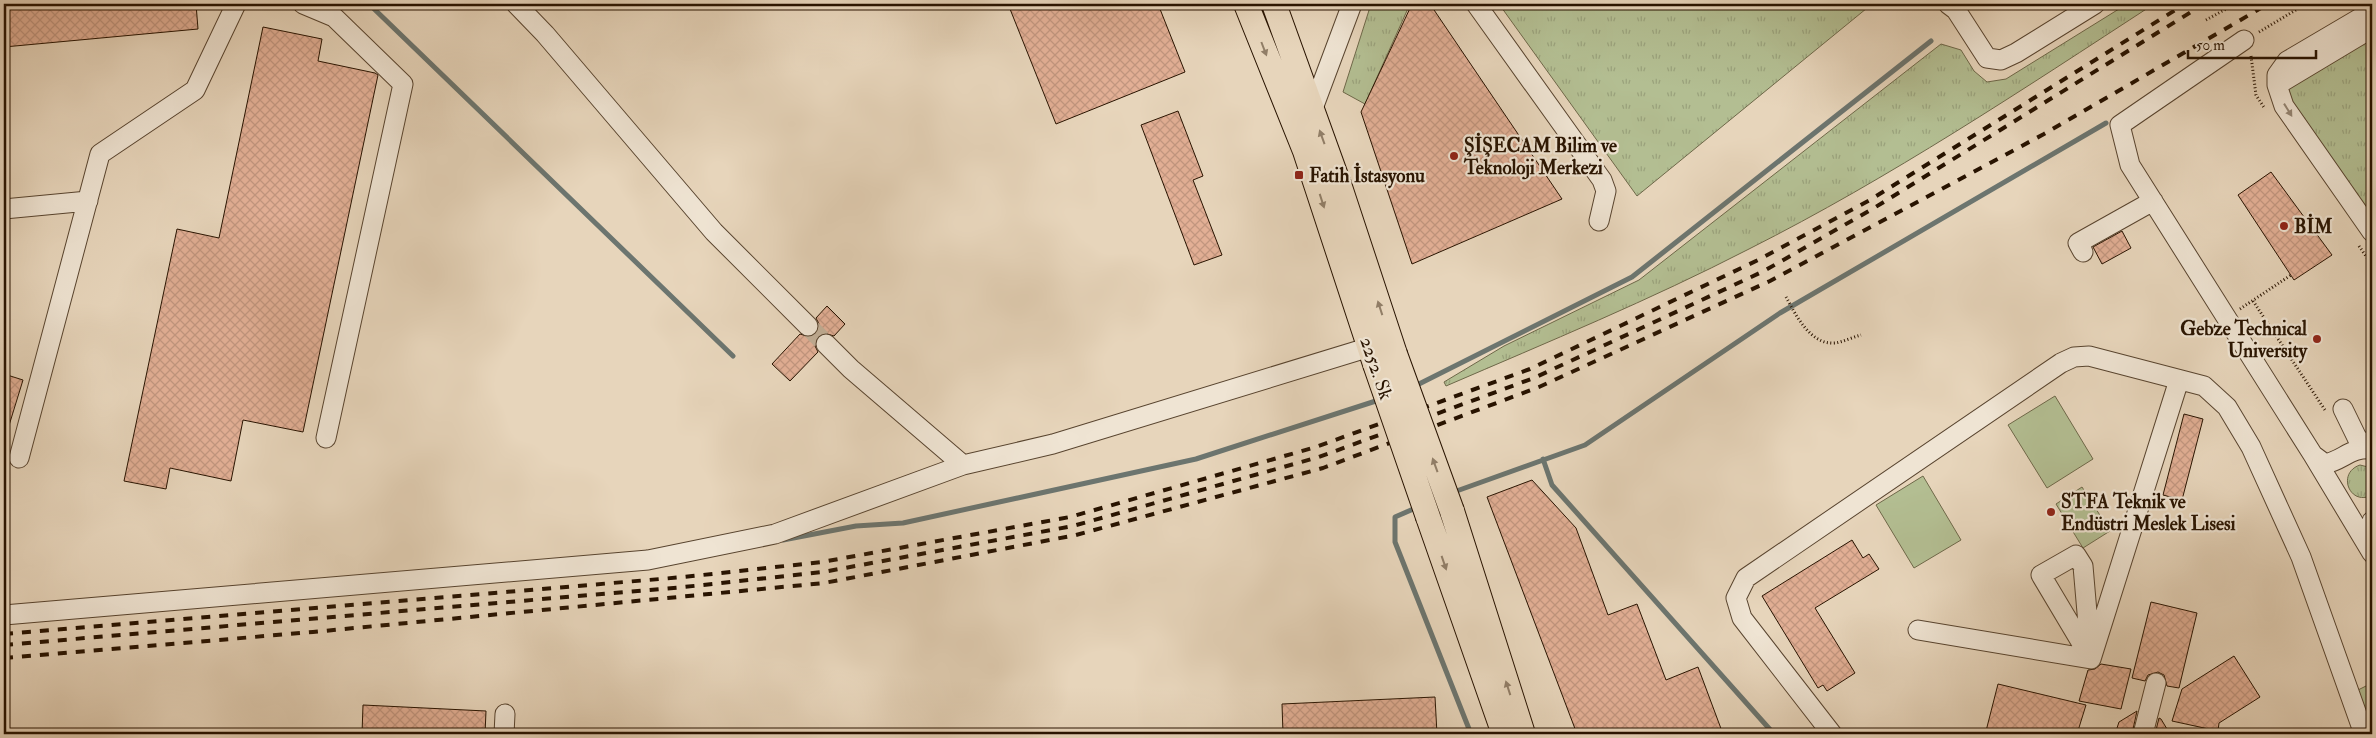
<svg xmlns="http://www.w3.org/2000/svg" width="2376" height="738" font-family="'IM FELL Double Pica',serif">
<defs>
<pattern id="grass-tufts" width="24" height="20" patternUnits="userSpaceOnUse" patternTransform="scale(1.25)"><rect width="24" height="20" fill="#b3be92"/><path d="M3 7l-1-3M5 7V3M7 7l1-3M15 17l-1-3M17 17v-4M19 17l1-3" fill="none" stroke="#9aa27c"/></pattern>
<pattern id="building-cross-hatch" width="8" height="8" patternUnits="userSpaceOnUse" patternTransform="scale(1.25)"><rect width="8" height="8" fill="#e2af95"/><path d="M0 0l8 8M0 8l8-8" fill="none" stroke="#c2967f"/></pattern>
</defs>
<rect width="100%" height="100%" fill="#e7d5bb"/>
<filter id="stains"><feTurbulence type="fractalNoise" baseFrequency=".004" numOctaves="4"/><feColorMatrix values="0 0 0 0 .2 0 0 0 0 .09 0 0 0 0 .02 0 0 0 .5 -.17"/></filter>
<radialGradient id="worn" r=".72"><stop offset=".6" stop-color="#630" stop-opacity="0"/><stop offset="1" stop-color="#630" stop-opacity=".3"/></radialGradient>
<path fill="url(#grass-tufts)" stroke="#6e6849" d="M1371,4H1410L1365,104L1343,92Z
M1499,4H1872L1637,196Z
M2127,4H2154C2022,90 1890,178 1749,249C1650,300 1548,342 1446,386L1444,382L1504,346L1639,280L1941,44L1961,50L1974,71L1987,82L2006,79Z
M2372,22V218L2284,92Z
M2360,465L2372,468V495C2350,507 2336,473 2360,465Z"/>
<path fill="#b3be92" stroke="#6e6849" d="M2055,396L2093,459L2047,488L2008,425Z
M1923,476L1961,540L1914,568L1876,505Z
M2082,487L2110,531L2083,548L2056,504Z
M2372,683V730L2354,692Z"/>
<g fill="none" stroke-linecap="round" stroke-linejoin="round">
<path stroke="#6c756f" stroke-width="5" d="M369,4L733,356
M1413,387L1632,277L1931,41
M1543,459L1552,485L1774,734
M1451,493L1585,445L1780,313L2106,123
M1418,507L1395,517V542L1471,734
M783,540L856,526L903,523L1196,459L1382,399"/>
</g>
<path fill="url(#building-cross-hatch)" stroke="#281300" d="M4,4H196L198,29L4,47Z
M1008,4H1158L1185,72L1056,124Z
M1412,4H1430L1562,199L1412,264L1361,112Z
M263,27L322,39L318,61L375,73L378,75L303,432L243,420L231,481L170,468L166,489L124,481L177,229L219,238Z
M1178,111L1203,176L1193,180L1222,255L1194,265L1141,125Z
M2271,172L2332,255L2294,280L2238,195Z
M2122,231L2131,248L2102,264L2093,247Z
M827,306L845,324L834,336L824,333L818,336L815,346L818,352L790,381L772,364L800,334L810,337L816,334L819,324L816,318Z
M4,374L23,380L7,432L4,431Z
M2184,414L2203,419L2182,500L2163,495Z
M1532,480L1576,528L1608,615L1637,604L1666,680L1698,667L1723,734H1577L1487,497Z
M1852,540L1863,558L1869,554L1879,569L1815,608L1855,673L1827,691L1823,685L1818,688L1762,596Z
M2151,602L2197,613L2179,688L2167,686L2164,675L2158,672L2148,675L2145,681L2132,678Z
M2234,656L2260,697L2219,723L2218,731L2172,721L2182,689Z
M2101,664L2131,669L2121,709L2079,701L2088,670L2095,669Z
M1998,684L2086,705L2077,734H1999L1986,731Z
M1435,697L1437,734H1283L1282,704Z
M363,705L486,711L485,734H362Z
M2137,711L2132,734H2115L2119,722Z
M2159,718L2161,719L2170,734H2155Z"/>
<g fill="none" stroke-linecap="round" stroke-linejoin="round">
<path stroke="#c1ae96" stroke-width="19" stroke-dasharray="19 9" stroke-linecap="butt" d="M808,326L826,344"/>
<defs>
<path id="minor" d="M303,4L334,17L403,84L326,438
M516,4L545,34L714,232L808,326
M1476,4L1602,180L1606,191L1599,221
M1948,4L1956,10L1987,58L2001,60L2016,53L2095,4
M2372,11L2287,61L2277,75V85L2284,106L2372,232
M2244,40L2120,125L2130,165L2313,455L2372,553
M2277,85L2372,28
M1312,111L1352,4
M4,209L88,201
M2083,252L2078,243L2153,201
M826,344L851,369L963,465
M2343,409L2362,448L2370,441
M2313,455L2325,464C2344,460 2350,447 2372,449
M19,458L100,154L195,90L236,4
M2372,521L2369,536L2372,546
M2076,555L2083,566L2091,659L2041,575Z
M4,615L648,560L775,534L963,465L1053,444L1383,343
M1918,630L2091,659
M2091,659L2179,380
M504,734L505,714
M1832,734L1742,618L1736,598L1746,578L2061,363L2074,357L2089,356L2204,386L2227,407L2251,447L2301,557L2364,734
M2143,734L2156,683"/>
<path id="major" d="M1246,4L1305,151L1375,364
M1274,4L1340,187L1395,354
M1452,511L1523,734
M1428,517L1504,734"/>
</defs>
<use href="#minor" stroke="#58442f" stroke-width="21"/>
<use href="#major" stroke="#281300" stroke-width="26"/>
<path stroke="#281300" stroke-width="3" stroke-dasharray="1 2.5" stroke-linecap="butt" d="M2206,20L2235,4
M2259,32L2304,5L2303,4
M2251,56L2256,95L2265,109
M2359,246L2372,265
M1786,297C1796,315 1810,345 1835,343C1843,342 1853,337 1861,335
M2253,301L2325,410
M2240,309L2291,275"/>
<use href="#minor" stroke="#efe4d3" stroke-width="19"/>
<use href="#major" stroke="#e7d5bb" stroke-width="24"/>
<path stroke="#281300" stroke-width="4" stroke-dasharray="9 9" stroke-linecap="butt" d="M4,634L684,577L822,562L1070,517L1316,447L1530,369L1758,260L1870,200L2185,4
M4,645L684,587L823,572L1073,526L1319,457L1534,378L1764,271L1874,208L2204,4
M4,658L313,632L824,583L1076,535L1323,468L1539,387L1770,281L2044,134L2268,4"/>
<defs>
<path id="major-bridge" d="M1395,354L1452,511
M1375,364L1428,517"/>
</defs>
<use href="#major-bridge" stroke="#281300" stroke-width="26" stroke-linecap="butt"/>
<use href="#major-bridge" stroke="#e7d5bb" stroke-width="24"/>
</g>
<defs><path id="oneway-solid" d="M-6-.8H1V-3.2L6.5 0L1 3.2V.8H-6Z" transform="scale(1.25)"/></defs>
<g fill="#917e67">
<use href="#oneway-solid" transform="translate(1264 49) rotate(69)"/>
<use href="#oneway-solid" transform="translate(1322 137) rotate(-110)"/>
<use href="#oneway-solid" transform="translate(1322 201) rotate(72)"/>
<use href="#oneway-solid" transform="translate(1380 308) rotate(-108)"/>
<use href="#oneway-solid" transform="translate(1435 465) rotate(-110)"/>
<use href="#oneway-solid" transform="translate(1444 563) rotate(71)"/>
<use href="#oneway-solid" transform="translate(1508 688) rotate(-108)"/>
</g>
<use fill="#958674" href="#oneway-solid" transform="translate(2288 110) rotate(58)"/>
<g fill="#8f2418" stroke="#efe4d3" stroke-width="2">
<circle cx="1454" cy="156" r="5"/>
<rect x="1294" y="170" width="10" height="10" rx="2.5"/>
<circle cx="2284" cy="226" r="5"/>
<circle cx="2317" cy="339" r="5"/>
<circle cx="2051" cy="512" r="5"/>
</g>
<g text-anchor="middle" stroke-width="4.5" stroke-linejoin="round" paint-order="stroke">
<g font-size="19" font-weight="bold" fill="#281300" stroke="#efe4d3" text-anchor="start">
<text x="1464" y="152">ŞİŞECAM Bilim ve<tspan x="1464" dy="22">Teknoloji Merkezi</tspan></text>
<text x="1309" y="182">Fatih İstasyonu</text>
<text x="2294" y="233">BİM</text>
<text x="2307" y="335" text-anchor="end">Gebze Technical<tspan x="2307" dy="22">University</tspan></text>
<text x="2061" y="508">STFA Teknik ve<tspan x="2061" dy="22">Endüstri Meslek Lisesi</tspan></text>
</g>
<g font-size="19" fill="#281300" stroke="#efe4d3">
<text transform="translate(1377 368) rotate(71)" y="7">2252. Sk</text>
</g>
</g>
<rect width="2376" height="738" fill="none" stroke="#e7d5bb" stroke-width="20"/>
<rect x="5" y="5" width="2366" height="728" fill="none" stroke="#281300" stroke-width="2.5"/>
<rect x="10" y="10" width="2356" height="718" fill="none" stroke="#281300"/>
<path d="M2188 50v8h128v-8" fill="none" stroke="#281300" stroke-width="2.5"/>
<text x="2196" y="50" font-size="15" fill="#281300" stroke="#efe4d3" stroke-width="4" paint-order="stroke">50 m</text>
<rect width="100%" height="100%" filter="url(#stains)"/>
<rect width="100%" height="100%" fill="url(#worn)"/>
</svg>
